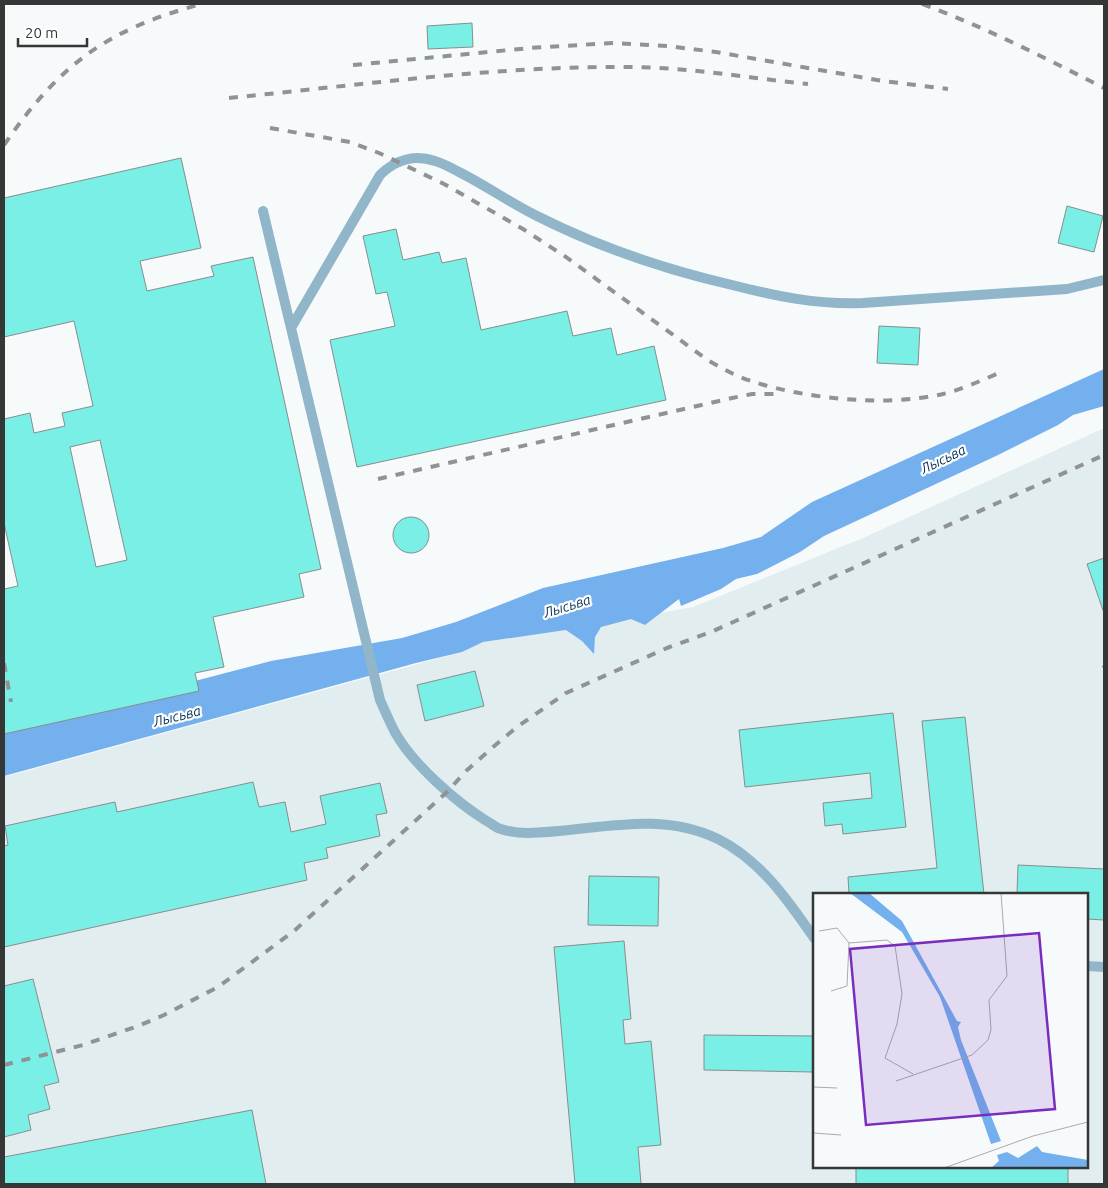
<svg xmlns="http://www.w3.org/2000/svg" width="1108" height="1188" font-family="Ubuntu,sans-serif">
<rect width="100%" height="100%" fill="#f6fafb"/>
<path fill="#e1edef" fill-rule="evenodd" d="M1104,428V1184H4V777L462,652L483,642L566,630L693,607L863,538ZM814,894H1087V1167H814Z"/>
<path fill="#74b0ed" d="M1104,369V406L1073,415L1058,425L996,456L824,536L800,552L757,574L736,579L721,589L681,606L679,599L645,625L631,619L601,627L595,637L594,654L582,641L566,630L483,642L462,652L416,663L4,776V731L271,661L402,638L456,622L543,588L723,548L761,537L812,502Z"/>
<path fill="#7aefe6" stroke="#898d8c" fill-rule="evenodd" d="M472,23L473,47L428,49L427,26Z
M181,158L201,248L140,261L147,291L214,276L211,266L253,257L321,569L299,574L304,597L213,617L224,667L195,673L199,691L4,734V589L18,586L4,523V419L30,413L34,433L65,426L62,413L93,406L74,321L4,337V198ZM100,440L127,560L96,567L70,447Z
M1067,206L1103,216L1094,252L1058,243Z
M396,229L403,260L439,252L442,263L466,258L481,330L567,311L573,336L611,328L617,355L654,346L666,400L357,467L330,340L395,326L387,292L376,294L363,236Z
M879,326L920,328L918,365L877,363Z
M393 535a18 18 0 1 1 36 0a18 18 0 1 1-36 0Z
M1104,558V613L1087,564Z
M475,671L484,706L425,721L417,685Z
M893,713L906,827L843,834L842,824L825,826L823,803L872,798L870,773L745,787L739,730Z
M965,717L984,894H849L848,877L937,868L922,721Z
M253,782L259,807L285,802L291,832L326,824L320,796L380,783L387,813L376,815L380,836L326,848L328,858L304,863L307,880L4,947V846L8,845L5,826L115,802L117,812Z
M1018,865L1104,869V920L1087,919V894H1017Z
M589,876L659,877L658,926L588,925Z
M624,941L631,1019L623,1020L625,1044L651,1041L661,1145L638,1147L641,1184H575L554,947Z
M33,979L59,1082L44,1086L50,1109L28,1115L31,1130L4,1137V986Z
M704,1035L814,1036V1072L704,1070Z
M252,1110L266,1184H4V1157Z
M856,1167H1068V1184H856Z"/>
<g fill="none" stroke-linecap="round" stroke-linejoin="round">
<path stroke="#91b6c9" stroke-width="10" d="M263,211L380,700C385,711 390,723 396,734C414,765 455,801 485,820C489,822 494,826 498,828C506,831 519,833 528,833C592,832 656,809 718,839C760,860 788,900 814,938
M291,328L380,175C395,160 414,154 435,161C443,163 451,168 459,172C485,185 509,202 535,215C598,247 663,269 732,285C775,296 818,305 863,303L1067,289L1104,280
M1087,966L1104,967"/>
<path stroke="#909293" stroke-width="4" stroke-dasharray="9 9" stroke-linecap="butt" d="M922,4C985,27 1045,58 1104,88
M353,65L530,48L613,43L667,46L716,52L883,81L948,89
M229,98C360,85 496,66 628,67C688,67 748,78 808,84
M270,128L350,142L379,153L444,184L523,229L566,257L709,361C723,369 736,376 751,381C806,399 886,407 943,394C964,389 984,379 1004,371
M4,145C60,64 106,30 201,4
M378,479L732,398L752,394H782
M4,663L11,702
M1103,668L1104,667
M4,1065L83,1045L138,1026L164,1015L218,987L294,931L447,792L466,771L493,747L517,727L566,693L667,648L711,632L1104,455"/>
</g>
<g text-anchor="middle" stroke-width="4.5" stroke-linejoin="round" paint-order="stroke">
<g font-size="14" font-style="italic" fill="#06345a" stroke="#fff">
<text transform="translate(943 459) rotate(-26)" y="5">Лысьва</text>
<text transform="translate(567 606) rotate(-17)" y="5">Лысьва</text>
<text transform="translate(177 716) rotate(-14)" y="5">Лысьва</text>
</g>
</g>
<g transform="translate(813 893)">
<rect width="275" height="275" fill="#f6fafb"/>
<path d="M37,0H56L89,28L144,128L148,129L145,134L148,147L188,248L178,251L127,104L89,39ZM224,253L229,259L275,267V275H178L186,268L184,262L194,259L205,265Z" fill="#74b0ed"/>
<path fill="none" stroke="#a9acac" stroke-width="1" d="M6,38L24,35L36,50L34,93L18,98M36,50L74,47L82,53L89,101L84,131L72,165L100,181M83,188L159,162L175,147L178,137L176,107L194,83L188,0M0,194L24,195M0,240L28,242M131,275L220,243L275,229"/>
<path fill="#7b2cbf" fill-opacity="0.15" stroke="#7b2cbf" stroke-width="2.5" d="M226,40L242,216L53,232L37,56Z"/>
<rect width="275" height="275" fill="none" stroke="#353636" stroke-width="2.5"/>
</g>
<rect width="1108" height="1188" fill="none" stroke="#353636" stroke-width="10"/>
<path d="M18 38v8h69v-8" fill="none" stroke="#353636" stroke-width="2.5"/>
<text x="25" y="38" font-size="15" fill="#353636" stroke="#ffffff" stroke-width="4" paint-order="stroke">20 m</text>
</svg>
